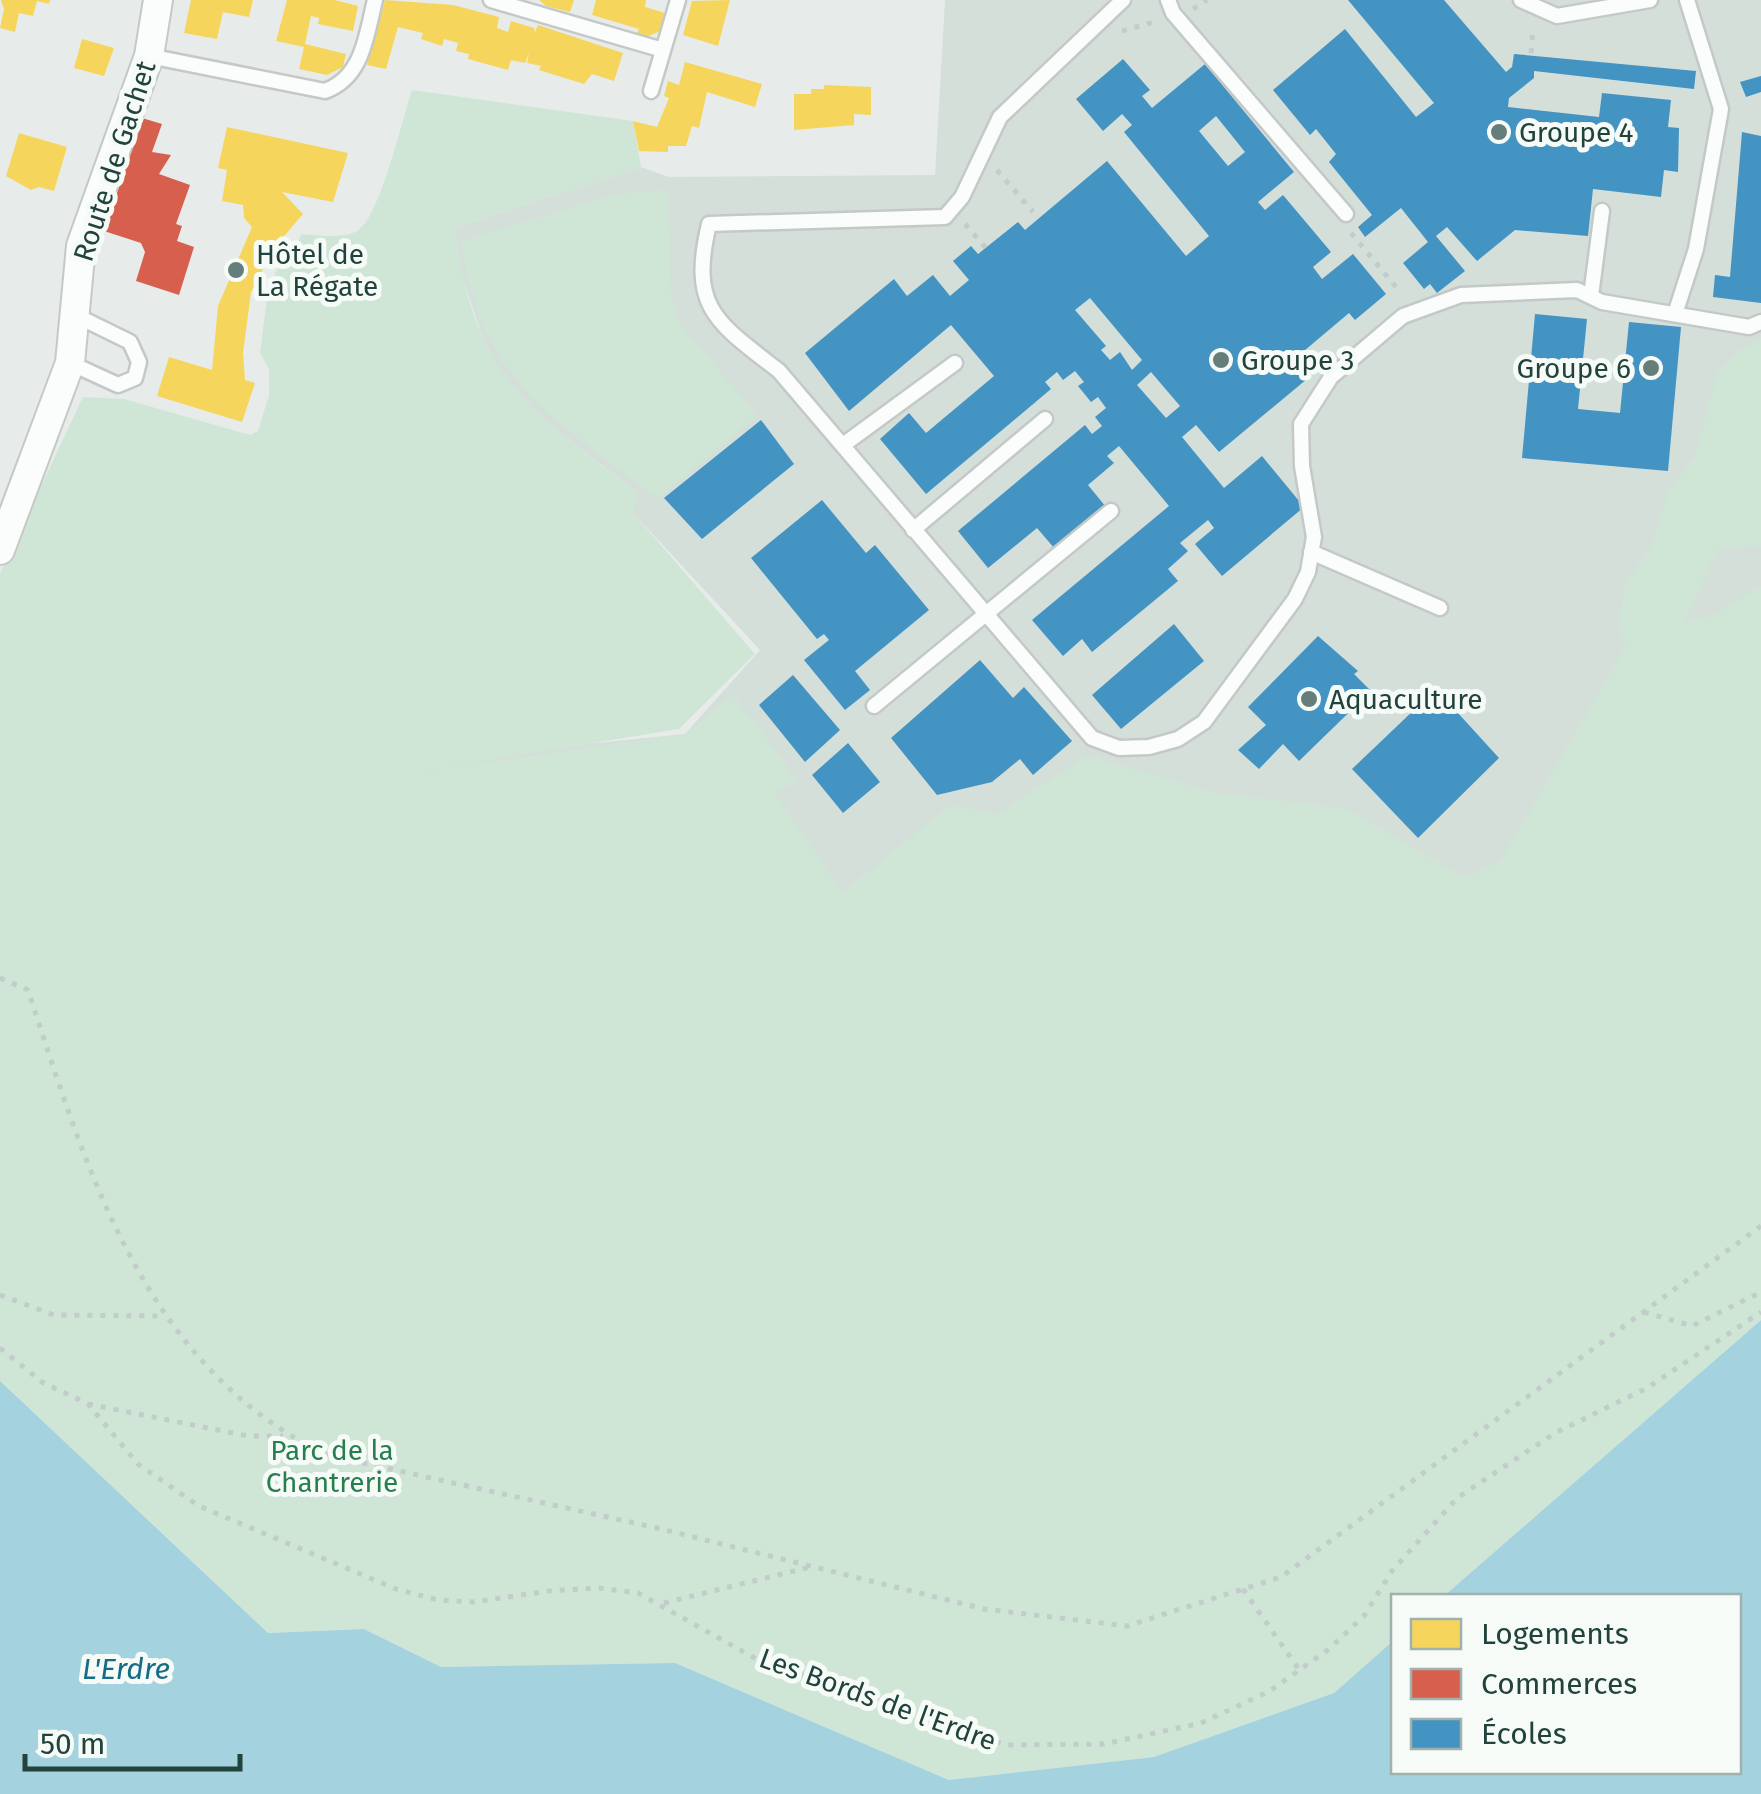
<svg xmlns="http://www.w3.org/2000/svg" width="1761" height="1794" font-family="'Fira Sans',sans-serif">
<rect width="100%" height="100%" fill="#e7ecea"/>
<path fill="#d4dfda" d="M945,0H1761V1224L44,823L97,716L466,756L685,734L760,650L633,513L636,492L533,412L490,359L461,273L454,228L641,167L669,177L935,175Z"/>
<path fill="#cfe6d7" d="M412,90L633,121L641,167L454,228C476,378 524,405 636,492L634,514L755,654L679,729L381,778L685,734L733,695L798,781L774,793L843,892L951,805L997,814L1087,756L1216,793L1347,809L1465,878L1501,861L1626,646L1619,624L1625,583L1651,548L1668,492L1696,455L1717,374L1739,350L1761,340V545L1718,549L1683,623L1712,616L1761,586V1320L1444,1596H1394L1393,1641L1334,1693L1154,1757L949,1780L675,1663L441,1667L364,1629L268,1633L0,1381V573L83,397L124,399L250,435L258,431L269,395V369L260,353L267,297L276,271L294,252L301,234C318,235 342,239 357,231C380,218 402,119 412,90Z
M668,190L671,296L680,324L757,416L658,499C558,422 476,377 462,241L617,194Z"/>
<path fill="#a4d2de" d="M1761,1320V1794H0V1381L268,1633L364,1629L441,1667L675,1663L949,1780L1154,1757L1334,1693L1393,1641L1394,1772H1738V1596H1444Z"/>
<path fill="#f6d55c" d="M1,0H50L49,4L37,1L33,16L19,13L15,32L0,28L4,9Z
M191,0H253L249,17L223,12L217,39L184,33Z
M287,0H335L358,6L353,31L318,24L319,18L311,16L305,44L346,54L343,67L327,75L299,69L304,47L276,41Z
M385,0L453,5L499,17L497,28L508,32L511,21L534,28L535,32L538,25L623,53L614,81L592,74L584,84L539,70L541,66L527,63L529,53L525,63L511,60L508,70L468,59L469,54L456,51L458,43L444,39L442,46L421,39L423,33L398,27L386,69L367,65Z
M539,0H574L570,12L546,6Z
M596,0H646L645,7L665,13L660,31L647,37L637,33L639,29L592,15Z
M730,0L718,46L683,35L692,1Z
M82,39L114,48L104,76L74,68Z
M685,62L762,84L755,107L707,92L699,128L692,126L686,146H668V152L639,151L633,121L657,127L669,98L664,96L668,81L679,85Z
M824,85L871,87V115L854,114V125L794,130V94H811V89H824Z
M227,127L348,153L333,202L282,192L303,214L274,248L251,292L243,353L245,380L255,383L242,422L157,396L169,357L212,370L218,306L252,227L244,218L243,205L222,201L227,170L218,168Z
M19,133L67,147L54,191L39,187L31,190L6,176Z"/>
<path fill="#d6604d" d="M142,118L162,124L152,152L171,155L159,174L190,185L176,224L182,226L177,241L194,247L179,295L136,281L145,252L141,243L104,231Z"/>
<path fill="#4393c3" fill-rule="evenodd" d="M1348,0H1444L1506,72L1512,67L1514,54L1696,71L1694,89L1534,71V78L1509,98L1508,107L1599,117L1602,93L1671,100L1668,127L1679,128L1678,172L1664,170L1661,197L1593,189L1588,236L1515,230L1477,261L1447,227L1436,236L1465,271L1437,293L1430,284L1424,289L1403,263L1428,242L1401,208L1365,237L1358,227L1372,215L1329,162L1336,154L1316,129L1310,135L1273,90L1345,29L1416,117L1434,103Z
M1123,59L1150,90L1142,96L1152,108L1205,64L1294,172L1258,202L1265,210L1283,195L1331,252L1313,267L1322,279L1353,254L1386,294L1355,320L1349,313L1298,356L1313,374L1219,452L1196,425L1182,437L1224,488L1262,456L1304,507L1222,576L1195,544L1214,528L1208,520L1180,543L1188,551L1168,569L1178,581L1092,652L1082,639L1063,656L1032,620L1169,506L1119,446L1107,456L1114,463L1088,485L1106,507L1055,549L1037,528L988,568L958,531L1085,425L1092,434L1102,426L1095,417L1106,408L1098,397L1091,402L1078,386L1084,382L1075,371L1063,380L1057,372L1045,382L1051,389L926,494L880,439L909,413L926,433L994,376L951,325L849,411L805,353L894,279L907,296L933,275L950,296L969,280L953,261L971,246L978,254L1018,222L1025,230L1107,161L1186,256L1209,236L1124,132L1132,125L1122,114L1103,131L1076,99ZM1216,116L1245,152L1228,166L1199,131ZM1090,298L1142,360L1132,370L1120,352L1110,360L1101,350L1106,346L1075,310ZM1151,372L1180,406L1166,418L1137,385Z
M1761,76V92L1746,97L1740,82Z
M1742,132L1761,136V303L1713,297L1715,275L1730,277Z
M1535,314L1587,319L1578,409L1620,413L1629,322L1681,327L1668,471L1522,458Z
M761,420L794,464L702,539L664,498Z
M822,500L866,553L875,545L929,610L855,671L870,690L845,710L804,660L829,640L824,634L817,639L751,558Z
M1174,624L1204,661L1121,729L1092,695Z
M1318,636L1358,671L1354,674L1371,691L1299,761L1283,744L1259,769L1238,750L1266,725L1248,707Z
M980,660L1013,698L1024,687L1072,741L1033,775L1020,759L992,782L937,795L891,738Z
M793,675L840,730L805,762L759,705Z
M1436,689L1499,758L1418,838L1352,769Z
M848,743L880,782L843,813L812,775Z"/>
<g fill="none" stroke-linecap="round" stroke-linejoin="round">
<defs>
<path id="service" d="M491,0L663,50
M1123,0L1000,117L962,197L945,217L709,224C689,308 716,322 779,371L1092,738L1119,748L1149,747L1178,739L1204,722L1295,599L1308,572L1314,537L1302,466L1301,424L1331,377L1403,316L1461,295L1577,290L1602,302L1749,327L1761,322
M1168,0L1173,13L1346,214
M1521,0L1557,16L1650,0
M149,56L325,91C363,77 366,36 375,0
M651,91L678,0
M1591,296L1602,211
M1676,311L1696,249L1721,109L1687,0
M70,363L118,385L135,378L139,362L130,342L75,315
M843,445L955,363
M913,530L1045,419
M1311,552L1440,608
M874,706L1111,511"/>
<path id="minor" d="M0,550L70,363L81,246L149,56L158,0"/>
</defs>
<use href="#service" stroke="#c4c9c7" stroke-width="19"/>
<use href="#minor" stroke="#c4c9c7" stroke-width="32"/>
<path stroke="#c2ccca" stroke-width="5" stroke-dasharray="5 8" stroke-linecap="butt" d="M1193,9L1207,0
M1122,31L1154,22
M1531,53L1533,29
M997,170L1033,212
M965,224L986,248
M1351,233L1401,293
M0,978L28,990C87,1170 143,1367 327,1455L657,1528L984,1609L1127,1626L1281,1577L1761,1226
M0,1295L54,1315L162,1316
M1644,1312L1692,1326L1761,1292
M0,1348L42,1382L88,1404L138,1464L199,1506L396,1589L438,1600L473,1602L549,1591L598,1588L638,1593L769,1666L871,1696L938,1724L1008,1745L1104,1744L1201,1723L1270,1691L1329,1649L1364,1616L1392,1571L1457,1498L1555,1433L1647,1388L1761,1312
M88,1404L248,1436H283
M1243,1589L1300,1671
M664,1603L814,1566"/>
<use href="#service" stroke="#fbfcfc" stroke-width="14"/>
<use href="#minor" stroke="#fbfcfc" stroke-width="28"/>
</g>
<g fill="#667e79" stroke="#f6fbf8" stroke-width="4">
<circle cx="1499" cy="132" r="10"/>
<circle cx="236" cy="270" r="10"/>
<circle cx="1221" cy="360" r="10"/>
<circle cx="1651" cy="368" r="10"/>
<circle cx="1309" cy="699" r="10"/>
</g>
<g text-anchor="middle" stroke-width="10" stroke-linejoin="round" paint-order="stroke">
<g font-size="28" fill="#21433c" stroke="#f6fbf8" text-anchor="start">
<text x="1519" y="142">Groupe 4</text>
<text x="256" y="264">Hôtel de<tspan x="256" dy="32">La Régate</tspan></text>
<text x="1241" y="370">Groupe 3</text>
<text x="1631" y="378" text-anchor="end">Groupe 6</text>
<text x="1329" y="709">Aquaculture</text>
</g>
<g font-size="28" fill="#21433c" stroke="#f6fbf8">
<text transform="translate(114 161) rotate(-72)" y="10">Route de Gachet</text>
<text transform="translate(878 1699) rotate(20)" y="10">Les Bords de l'Erdre</text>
</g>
<g font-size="28" fill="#277e4e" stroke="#f6fbf8">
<text x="332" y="1460">Parc de la<tspan x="332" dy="32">Chantrerie</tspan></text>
</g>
<g font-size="30" font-style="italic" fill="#146c86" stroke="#f6fbf8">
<text x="126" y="1679">L'Erdre</text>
</g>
</g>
<rect x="1391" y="1594" width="350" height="180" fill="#f6fbf8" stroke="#a1b1ad" stroke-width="2.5"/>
<rect x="1411" y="1619" width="50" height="30" fill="#f6d55c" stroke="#a1b1ad" stroke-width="2.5"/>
<text x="1481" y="1644" font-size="30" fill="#21433c">Logements</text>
<rect x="1411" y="1669" width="50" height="30" fill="#d6604d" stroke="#a1b1ad" stroke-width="2.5"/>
<text x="1481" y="1694" font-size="30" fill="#21433c">Commerces</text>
<rect x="1411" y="1719" width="50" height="30" fill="#4393c3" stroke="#a1b1ad" stroke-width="2.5"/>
<text x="1481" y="1744" font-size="30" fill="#21433c">Écoles</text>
<path d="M25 1754v15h215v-15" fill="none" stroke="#21433c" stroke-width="5"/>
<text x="40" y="1754" font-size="30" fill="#21433c" stroke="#f6fbf8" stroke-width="8" paint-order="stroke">50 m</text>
</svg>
